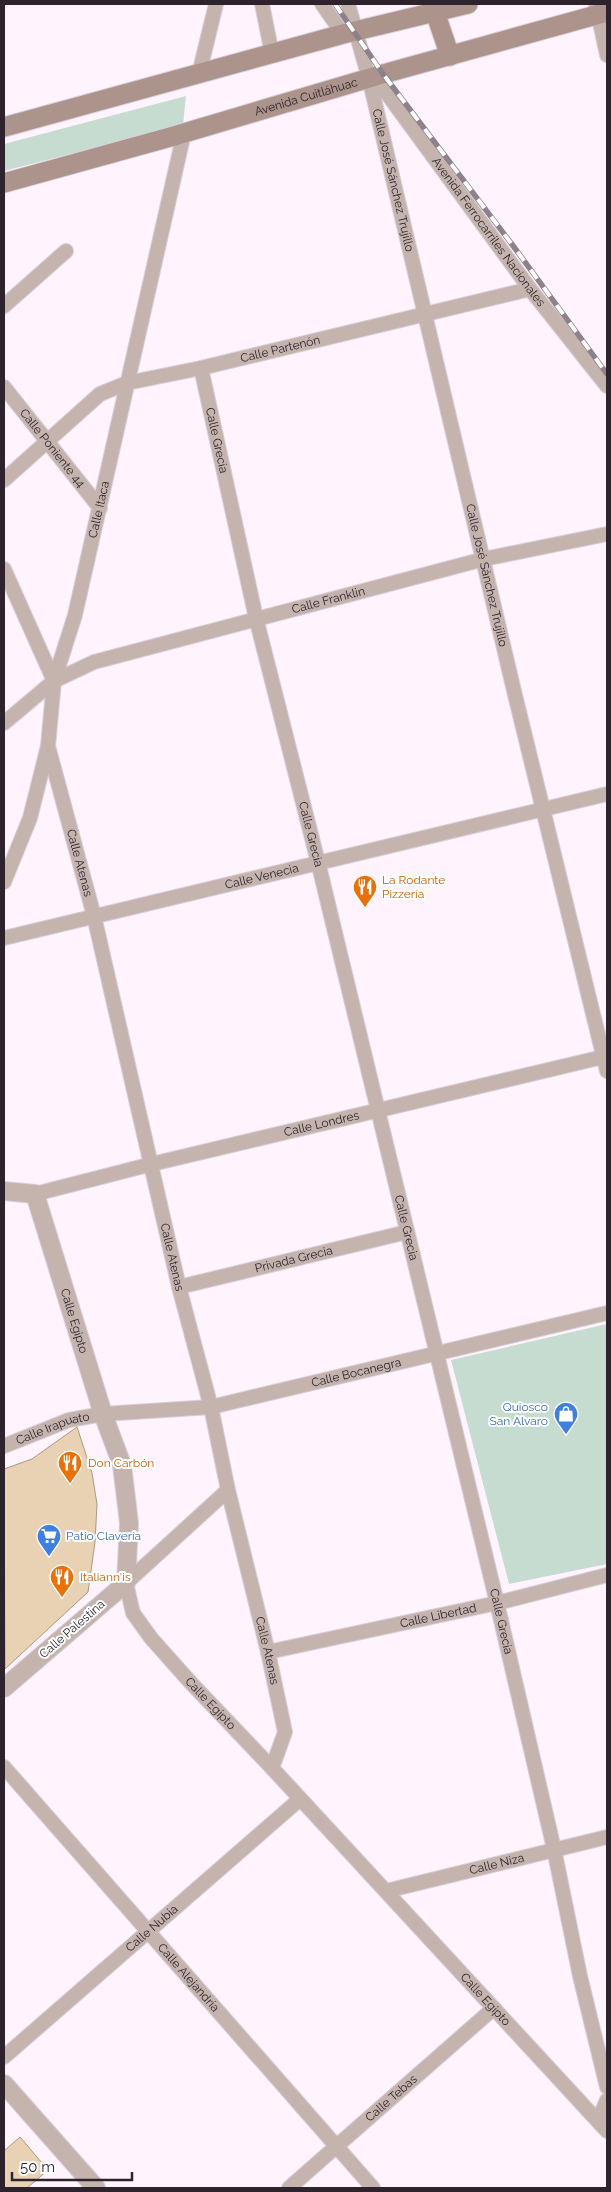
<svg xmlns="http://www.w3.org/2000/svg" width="611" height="2192" font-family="Raleway,sans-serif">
<rect width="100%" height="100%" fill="#fff3fe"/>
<path fill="#c6dcd1" d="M186,96L183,125L4,171V144Z
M607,1324V1564L509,1584L451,1360Z"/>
<path fill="#e9d2b4" stroke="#ae987c" d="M77,1427L92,1473L97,1504L95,1542L88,1592L5,1669L4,1469L32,1459Z
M20,2137L48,2170L27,2188H4V2151Z"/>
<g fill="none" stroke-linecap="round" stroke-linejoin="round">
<defs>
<g id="minor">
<path d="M262,4L272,54"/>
<path d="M322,4L343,34"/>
<path id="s1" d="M348,4L369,78L515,695L607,1071"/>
<path d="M596,4L607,55"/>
<path d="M199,74L216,4"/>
<path id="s2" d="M375,77L530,289L607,386"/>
<path d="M4,306L66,251"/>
<path id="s3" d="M201,368L256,618L318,862L497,1603L554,1849L580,1976L607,2087"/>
<path id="s4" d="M4,387L100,508"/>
<path id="s5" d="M4,480L100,394L127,383L201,368L530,289"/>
<path d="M4,569L54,681"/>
<path id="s6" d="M4,723L54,681L94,662L484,559L607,534"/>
<path id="s7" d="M48,746L94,916L179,1287L211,1407L228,1490L268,1652L285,1732L272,1768"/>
<path id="s8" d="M4,882L30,818L48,746L54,681L75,615L184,133"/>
<path id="s9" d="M4,938L607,794"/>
<path id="s10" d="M35,1194L152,1164L607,1056"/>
<path id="s11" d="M179,1287L407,1232"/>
<path id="s12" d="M4,1446L69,1420L103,1414L211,1407L607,1313"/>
<path id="s13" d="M228,1490L126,1583L133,1613L151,1638L191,1683L272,1768L607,2131"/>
<path id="s14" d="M268,1652L497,1603L607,1575"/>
<path id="s15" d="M4,1767L373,2188"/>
<path id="s16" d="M386,1891L607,1837"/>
<path id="s17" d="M4,2057L300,1799"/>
<path d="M598,2121L607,2100"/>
<path id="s18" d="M289,2188L494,2008"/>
</g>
<g id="tertiary">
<path id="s19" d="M4,1191L35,1194L103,1414L122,1465L129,1523L126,1583L4,1688"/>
<path d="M4,2084L96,2188"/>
</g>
<g id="secondary">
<path d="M435,12L450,56"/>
<path d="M4,127L343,34L468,4"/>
<path id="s20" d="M4,183L174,136L383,74L607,12"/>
</g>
</defs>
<use href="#minor" stroke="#d9ced8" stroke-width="16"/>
<use href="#tertiary" stroke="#d9ced8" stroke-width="20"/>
<use href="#secondary" stroke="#d9ced8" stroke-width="21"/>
<use href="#minor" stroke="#c5b4ae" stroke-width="14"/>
<use href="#tertiary" stroke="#c5b4ae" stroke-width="18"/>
<use href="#secondary" stroke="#ac938b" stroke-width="19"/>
<defs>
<path id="rail" d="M335,4L383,74L514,247L607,374"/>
</defs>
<use href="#rail" stroke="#8d818c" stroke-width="5.5"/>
<use href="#rail" stroke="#fff" stroke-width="4" stroke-dasharray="11" stroke-linecap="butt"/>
</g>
<defs>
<symbol id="restaurant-pin" viewBox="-11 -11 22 30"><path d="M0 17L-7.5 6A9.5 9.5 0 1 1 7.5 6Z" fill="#e8710a" stroke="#fff"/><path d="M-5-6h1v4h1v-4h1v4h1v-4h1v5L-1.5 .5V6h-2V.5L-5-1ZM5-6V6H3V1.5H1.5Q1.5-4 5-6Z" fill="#fff"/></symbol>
<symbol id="shop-pin" viewBox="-11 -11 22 30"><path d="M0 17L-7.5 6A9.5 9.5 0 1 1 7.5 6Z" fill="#3f7fe0" stroke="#fff"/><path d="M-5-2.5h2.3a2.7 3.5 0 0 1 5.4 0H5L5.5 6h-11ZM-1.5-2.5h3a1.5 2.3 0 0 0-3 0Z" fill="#fff"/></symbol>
<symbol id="supermarket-pin" viewBox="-11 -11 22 30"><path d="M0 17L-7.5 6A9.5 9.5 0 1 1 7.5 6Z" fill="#3f7fe0" stroke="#fff"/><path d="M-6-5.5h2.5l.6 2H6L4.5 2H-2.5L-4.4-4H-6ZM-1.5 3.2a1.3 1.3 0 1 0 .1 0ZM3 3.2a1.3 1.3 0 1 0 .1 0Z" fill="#fff"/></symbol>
</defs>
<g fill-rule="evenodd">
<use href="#restaurant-pin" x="351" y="873" width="28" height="38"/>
<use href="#shop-pin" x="552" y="1400" width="28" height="38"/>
<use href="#restaurant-pin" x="56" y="1449" width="28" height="38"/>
<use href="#supermarket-pin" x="35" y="1522" width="28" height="38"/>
<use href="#restaurant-pin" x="48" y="1563" width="28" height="38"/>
</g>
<g text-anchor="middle" stroke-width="4" stroke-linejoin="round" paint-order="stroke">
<g font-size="12" fill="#2e232d" stroke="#fff">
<text dy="4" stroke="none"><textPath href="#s20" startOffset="314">Avenida Cuitláhuac</textPath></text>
<text dy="4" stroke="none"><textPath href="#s1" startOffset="182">Calle José Sánchez Trujillo</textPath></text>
<text dy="4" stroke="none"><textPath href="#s2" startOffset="192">Avenida Ferrocarriles Nacionales</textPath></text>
<text dy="4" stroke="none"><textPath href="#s5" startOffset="315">Calle Partenón</textPath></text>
<text dy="4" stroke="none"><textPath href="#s3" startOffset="74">Calle Grecia</textPath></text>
<text dy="4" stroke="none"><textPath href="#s4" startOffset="78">Calle Poniente 44</textPath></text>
<text dy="4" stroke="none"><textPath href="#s8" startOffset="386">Calle Itaca</textPath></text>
<text dy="4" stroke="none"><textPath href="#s1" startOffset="588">Calle José Sánchez Trujillo</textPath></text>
<text dy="4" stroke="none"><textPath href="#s6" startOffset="352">Calle Franklin</textPath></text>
<text dy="4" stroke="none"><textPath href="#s3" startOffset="479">Calle Grecia</textPath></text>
<text dy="4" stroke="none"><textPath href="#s7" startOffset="121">Calle Atenas</textPath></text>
<text dy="4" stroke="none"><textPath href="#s9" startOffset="265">Calle Venecia</textPath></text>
<text dy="4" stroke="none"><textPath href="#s10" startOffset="295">Calle Londres</textPath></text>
<text dy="4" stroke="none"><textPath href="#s3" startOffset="884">Calle Grecia</textPath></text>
<text dy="4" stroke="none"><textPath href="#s7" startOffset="526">Calle Atenas</textPath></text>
<text dy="4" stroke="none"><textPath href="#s11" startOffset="118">Privada Grecia</textPath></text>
<text dy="4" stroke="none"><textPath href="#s19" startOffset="164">Calle Egipto</textPath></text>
<text dy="4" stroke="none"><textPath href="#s12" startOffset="362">Calle Bocanegra</textPath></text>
<text dy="4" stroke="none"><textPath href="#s12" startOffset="52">Calle Irapuato</textPath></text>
<text dy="4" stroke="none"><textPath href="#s14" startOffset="174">Calle Libertad</textPath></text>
<text dy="4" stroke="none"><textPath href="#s3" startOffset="1289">Calle Grecia</textPath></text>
<text transform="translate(72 1629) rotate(-41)" y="4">Calle Palestina</text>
<text dy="4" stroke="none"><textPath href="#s7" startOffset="931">Calle Atenas</textPath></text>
<text dy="4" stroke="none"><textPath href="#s13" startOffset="288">Calle Egipto</textPath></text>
<text dy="4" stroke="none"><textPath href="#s16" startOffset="114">Calle Niza</textPath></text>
<text dy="4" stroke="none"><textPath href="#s17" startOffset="196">Calle Nubia</textPath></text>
<text dy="4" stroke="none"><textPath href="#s15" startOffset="280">Calle Alejandría</textPath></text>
<text dy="4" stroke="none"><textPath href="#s13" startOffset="692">Calle Egipto</textPath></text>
<text dy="4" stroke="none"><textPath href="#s18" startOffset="136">Calle Tebas</textPath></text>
</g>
<g font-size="12" fill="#c56008" stroke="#fff" text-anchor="start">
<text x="382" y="884">La Rodante<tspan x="382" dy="14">Pizzería</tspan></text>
<text x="88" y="1467">Don Carbón</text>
<text x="80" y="1581">Italiann'is</text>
</g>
<g font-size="12" fill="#366cbe" stroke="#fff" text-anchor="end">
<text x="548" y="1411">Quiosco<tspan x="548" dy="14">San Alvaro</tspan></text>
<text x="66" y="1540" text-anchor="start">Patio Clavería</text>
</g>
</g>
<rect width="611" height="2192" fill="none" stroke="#2e232d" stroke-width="10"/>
<path d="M12 2172v8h120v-8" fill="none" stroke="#2e232d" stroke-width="2.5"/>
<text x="20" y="2172" font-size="15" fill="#2e232d" stroke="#ffffff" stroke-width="4" paint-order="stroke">50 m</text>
</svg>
